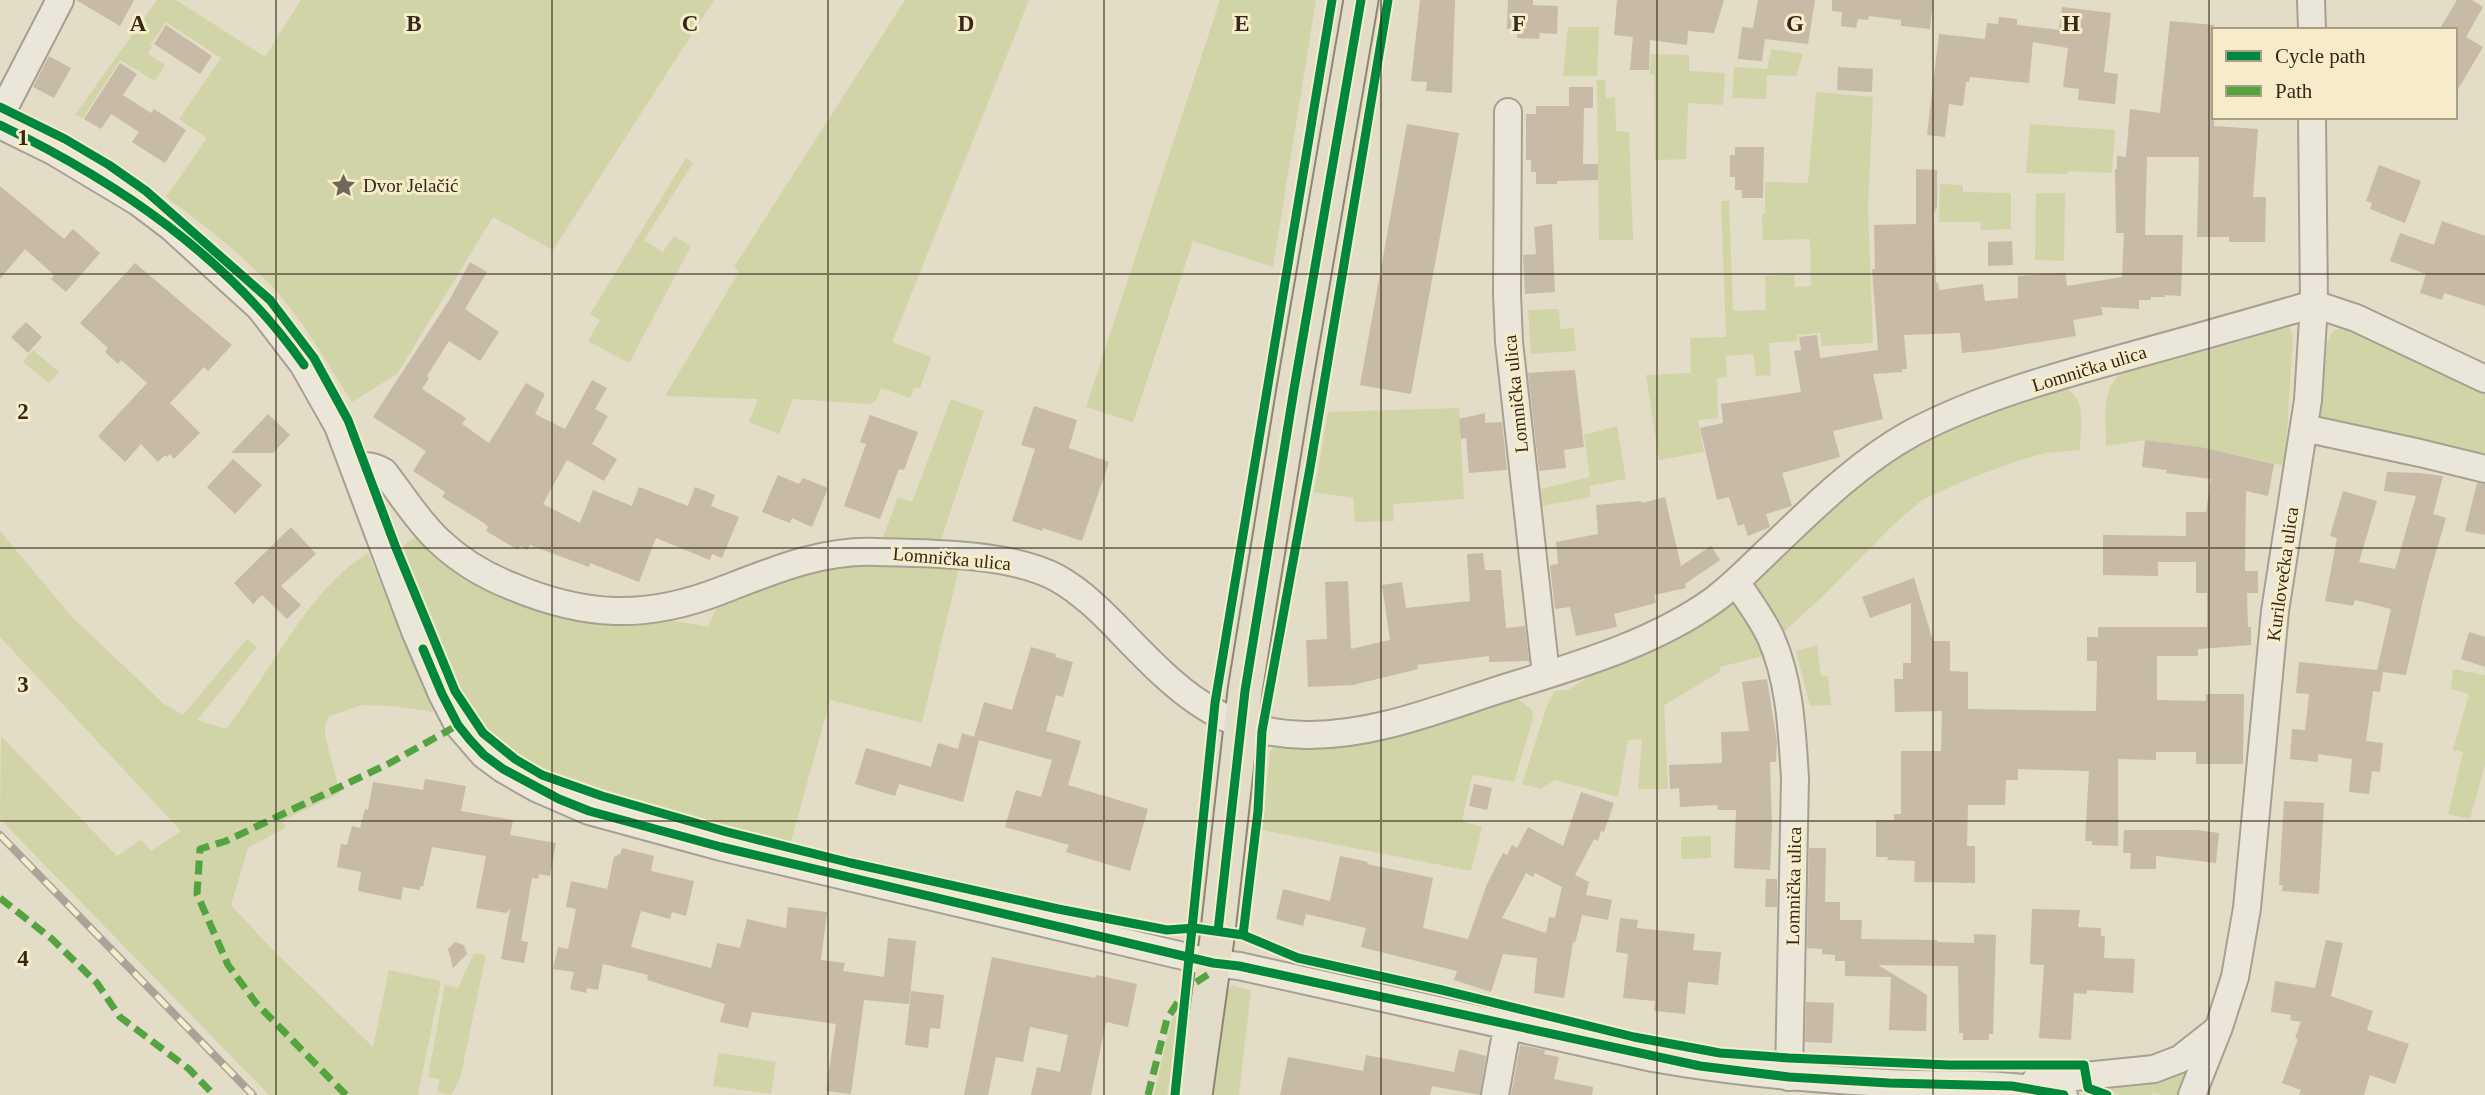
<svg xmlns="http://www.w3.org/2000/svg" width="2485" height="1095" font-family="Georgia,serif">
<rect width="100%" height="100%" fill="#e3dcc6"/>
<path fill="#d1d4a7" d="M157,0H176L265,57L301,0H714L553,250L493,217L397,374L352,402C328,365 306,324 276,291C246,258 202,223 166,197L207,138L179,119L221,58L166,22L150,45L152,46L148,54L165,65L155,81L120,60L83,118L75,115Z
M905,0H1029L892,342L931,357L920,388L914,387L910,398L881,388L876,400L870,404L793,399L779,434L749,422L758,399L665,396L739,272L734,267Z
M1220,0H1316L1273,267L1193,241L1133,422L1086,407Z
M1568,27H1599L1597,76H1563Z
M1771,49L1803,54L1796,76L1767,75L1766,99L1732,98L1734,67L1767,69Z
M1651,54L1689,55V71L1725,73L1723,105L1688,103L1686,159L1655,160L1654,75L1650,74Z
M1597,80H1605L1606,98L1615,97L1616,131L1629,132L1633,240H1599Z
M1816,92L1873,97L1868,206L1873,343L1822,346L1820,333L1797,335V341L1769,343L1771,375L1756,376L1753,354L1726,356L1727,377L1717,378L1718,418L1698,420L1704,452L1659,460L1646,375L1691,373L1690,338L1726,337L1721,201H1729L1733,311L1766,310L1765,276L1794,274L1795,287L1811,286L1810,239L1763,240L1762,214L1765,213V182L1808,183Z
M2030,124L2115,130L2112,173L2068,171L2067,174L2026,173Z
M686,158L693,163L644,240L663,252L674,236L691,246L629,363L588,341L600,320L590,314Z
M1940,184L1963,185V192L2011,193V229L1981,230L1980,222H1939Z
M2036,193H2065L2064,261L2035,260Z
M1559,309L1560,329L1574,328L1576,351L1531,354L1528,310Z
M2279,326L2290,328L2293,336L2285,466L2199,447L2145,440L2106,446C2106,419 2100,388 2125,369Z
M2347,327L2485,388V462L2324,423L2321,417L2326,344L2334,330Z
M33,350L59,372L49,383L23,362Z
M2065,388C2088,399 2080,428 2080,450L2045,453L2014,462L1966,480L1922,500L1892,526L1822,597L1778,637L1752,582C1810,529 1868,467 1939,431C1975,412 2026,398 2065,388Z
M951,399L984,411L939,546L881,543L898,497L912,502Z
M1459,408L1464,499L1393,504L1394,521L1355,522L1353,498L1314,492L1328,412Z
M1617,426L1626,479L1589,486L1591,497L1535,507L1533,491L1590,477L1584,435Z
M0,531L72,617L164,704L183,715L247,639L257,647L197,720L226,729C270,674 308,589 368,553L433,712L393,706L362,705L329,716L325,726V736L340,793L282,821L286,827L248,848L231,905L270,947L373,1047L389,970L441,981L418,1095H269L0,819L1,736L117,856L141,840L151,851L181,831L0,637Z
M414,538H423L461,571L657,618L708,627L718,605L810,565L960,564L922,723L830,700L790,845C703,814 547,802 484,732C447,690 424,615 403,564C400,551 402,545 414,538Z
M1738,596L1771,654L1720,667V672L1664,705L1668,789H1638L1642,739L1628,740L1618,797L1555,780L1541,789L1522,784L1547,706L1555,691L1568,690L1590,676Z
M1817,645L1821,676H1828L1831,705L1810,706L1796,651Z
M2453,669L2485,675V764L2470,819L2448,814L2463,752L2453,750L2469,694L2451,689Z
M1510,699L1521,701L1532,710L1533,718L1514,782L1477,775L1472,776L1462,821L1482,827L1471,871L1262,830L1270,751L1275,745Z
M1711,836V858L1681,859V837Z
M474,953L486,955L460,1079L451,1095L437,1092L440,1079L428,1077L445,985L458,988Z
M1235,984V987L1251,990L1239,1095H1208L1225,991Z
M1180,1012L1167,1095H1154L1170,1026L1173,1018Z
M719,1053L776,1062L771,1094L713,1086Z
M2194,1064L2179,1095H2162L2153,1092L2152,1095H2120L2111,1091L2112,1082Z"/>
<path fill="#c7baa7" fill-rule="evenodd" d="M76,0H134L120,26Z
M1420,0H1455L1452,93L1426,91L1427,82L1411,81Z
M1508,0H1533V5L1558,6L1557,34L1540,33L1539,39L1517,38L1518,30L1507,29Z
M1617,0H1724L1714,33L1688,31L1687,45L1650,40L1649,70H1630L1633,37L1614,35Z
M1758,0H1815L1808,44L1765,39L1762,61L1738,59L1742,27L1753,28Z
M1832,0H1933L1930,29L1901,26V20L1869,16L1868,20L1858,19L1856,28L1841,26L1842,12L1832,11Z
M2457,0H2472L2483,7L2466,37L2483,47L2455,94V30H2439Z
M2062,7L2111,13L2104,72L2118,74L2115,104L2078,100L2079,89L2063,87L2068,48L2033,42L2029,83L1970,77L1969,82H1966L1963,106L1949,104L1945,137L1927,135L1939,34L1985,39L1987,23L1998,24L1999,17L2017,19V25L2059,30Z
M2170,21L2214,25V126L2258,129L2253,197H2266L2265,242H2229V237H2197L2199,157H2147L2145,235H2183L2181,296L2165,295V297H2151V300H2139V309L2101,307L2103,315L2073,320L2076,336L1990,350L1962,353L1960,333L1904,335L1907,369H1902V372L1873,374L1883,419L1833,431L1840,457L1782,473L1792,506L1766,514L1770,527L1748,536L1744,524L1738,526L1729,497L1717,500L1700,428L1723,423L1721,404L1801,392L1794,351L1801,350L1799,337L1817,335L1820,358L1878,350L1872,269H1875L1874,225L1916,224V169L1937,170V206L1934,214L1936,283H1938L1939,290L1983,284L1985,301L2018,298V276L2065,273L2067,286L2122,277L2124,233H2116L2115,169H2117V156L2126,157L2130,109L2160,113Z
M166,25L212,56L200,74L154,44Z
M49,56L71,68L54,98L33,87Z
M120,63L137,74L123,95L151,113L154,109L186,130L165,163L132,142L139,132L111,114L101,129L84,119Z
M1838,67L1873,69L1872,92L1837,90Z
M1569,87H1593V108H1584L1583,164H1598V180L1557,181V184H1536V172H1531V160H1526V114H1536V106H1569Z
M1407,124L1459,133L1411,394L1360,385Z
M1735,147H1764L1763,198H1742V190H1735V177H1730V155H1735Z
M2379,165L2421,181L2405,223L2370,209L2372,203L2366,201Z
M0,186L64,239L73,229L100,253L66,292L51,279L54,275L25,249L0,279Z
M2442,221L2485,236V306L2444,293L2442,300L2420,293L2426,274L2390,261L2400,233L2434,245Z
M1552,224L1555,292L1525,294L1523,255L1536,254L1534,227Z
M2012,241L2013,265L1988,266V242Z
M470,262L487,272L465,309L499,332L480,361L449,341L427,376L429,378L422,389L466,418L462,424L489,443L526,383L545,394L535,414L565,429L592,380L607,388L595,409L608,416L592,444L617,459L604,481L567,460L543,504L580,523L593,490L632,506L639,487L688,506L695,487L715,495L711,506L739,517L722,558L712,554L710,560L656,538L639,582L590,563L589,567L530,545L527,550L520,546L518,550L486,531L488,527L484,523L442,497L445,492L413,471L426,451L373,417L450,299Z
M135,263L232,345L208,371L204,367L170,403L200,433L174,459L170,454L167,457L165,455L158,462L141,444L125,462L98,436L147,383L121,360L118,364L105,352L108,348L80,323Z
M26,322L42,337L28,353L11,337Z
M1575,370L1584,447L1564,450L1566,468L1539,471L1528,373Z
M1034,406L1077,420L1069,448L1109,462L1082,541L1043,528L1042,531L1012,521L1035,449L1021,445Z
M1485,413V423L1502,422L1507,470L1469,473L1466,438L1461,439L1459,419Z
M268,414L290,435L273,453H231Z
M870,415L918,432L904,470L899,469L880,519L844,506L866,444L860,442Z
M2145,440L2200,447L2274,464L2268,496L2246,491L2245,571H2258V593H2247L2248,627H2251V645L2198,649V656H2157V700L2206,701V694H2244L2243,764H2196V752H2156V760L2118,759V846L2092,845V841H2085L2089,771L2018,769V780H2006L2005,805H1968L1967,846H1975V883L1914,882L1915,861L1887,860L1888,857H1876V820H1894V814H1901V751H1941L1942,711L1895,712L1894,679H1903V663H1911V603L1870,618L1862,597L1914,578L1933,641H1950V671L1968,672V709L2096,711L2097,661H2087V637H2098V627H2207V593H2196V562H2158V576L2103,575V535L2186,536V512H2206L2211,479L2166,473L2167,470L2142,467Z
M233,459L262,485L235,514L207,487Z
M2387,472L2420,473L2443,476L2433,514L2446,518L2427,583L2406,675L2383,672L2380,692L2373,691L2366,741L2383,743L2380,772L2372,771L2369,794L2349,792L2352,759L2318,754V762L2290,759L2292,729L2305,730L2309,694L2296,693L2299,662L2377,670L2391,609L2355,600L2353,606L2325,601L2337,538L2330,536L2343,491L2377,501L2359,562L2395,569L2416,496L2384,491Z
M778,475L799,484L803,478L828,488L812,527L792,518L790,523L762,512Z
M2477,483L2485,484V535L2465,531Z
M1665,497L1681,566L1711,546L1720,560L1685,584L1686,588L1654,595L1656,603L1614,614L1617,627L1576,636L1570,607L1555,609L1550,565L1558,564L1556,542L1598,534L1596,505L1641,501L1642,503Z
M291,527L316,554L281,586L301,605L287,619L262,595L253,604L234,583Z
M1483,553L1485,570H1501L1506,628L1525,626L1529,661L1489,662V656L1417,665L1418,669L1353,685L1308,687L1306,640L1327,639L1325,582L1348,581L1351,649L1390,640L1382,585L1402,582L1406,608L1470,601L1467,554Z
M2469,632L2485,637V667L2461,659Z
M1031,647L1056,654L1055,657L1073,662L1063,697L1056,695L1046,731L1081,741L1068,785L1148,809L1130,871L1066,852L1069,845L1005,827L1016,790L1041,797L1052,760L979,740L963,802L899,784L895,796L855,784L866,748L931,767L938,743L958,749L962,733L974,737L984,702L1012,710Z
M1767,679L1777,742L1776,762H1770L1772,827L1770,870L1734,868L1736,810H1718L1717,805L1680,807L1679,788L1670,789L1669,765L1722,763L1721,732L1749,731L1742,682Z
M425,779L466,786L461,811L513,820L510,835L556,843L550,876L539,874L538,879L532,878L521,941L528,942L524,963L501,959L510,909L506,913L476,908L486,856L432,847L423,887L420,886V890L403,887L401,900L358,891L361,872L337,867L341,844L347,845L352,826L360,828L365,809L368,810L373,782L423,790Z
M1474,784L1492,788L1487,810L1469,806Z
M1581,792L1614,803L1604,832L1601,831L1598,841L1594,839L1575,875L1589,882L1586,895L1612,900L1608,920L1582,915L1575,943L1573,942L1564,998L1534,993L1537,958L1503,954L1491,992L1454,980L1457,971L1361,947L1366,928L1306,914L1303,926L1276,919L1283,889L1330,901L1340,856L1368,862L1367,864L1433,878L1423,928L1468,939L1487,884L1503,853L1507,855L1512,845L1517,848L1528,827L1563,846ZM1526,873L1533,877L1535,873L1562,887L1555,918L1549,917L1546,933L1502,918Z
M2284,801L2324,803L2319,894L2282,891L2283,885H2279Z
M2124,830H2196L2219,833L2216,863L2156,856V869H2130L2131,853H2123Z
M622,848L654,856L651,871L694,881L686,916L672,912L670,919L641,911L631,947L711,968L717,943L740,948L747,919L786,928L788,907L827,912L821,960L845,963L843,971L884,977L888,938L916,941L909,1004L864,1000L851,1094L826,1091L836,1024L752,1012L748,1028L720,1022L725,1004L647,980L648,975L603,964L598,990L587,988L586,993L570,989L574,972L553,969L558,947L568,949L576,909L566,907L571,881L607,889L614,857L620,854Z
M1809,848H1826L1825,902H1840V920H1862L1861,939L1937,940V942L1974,943V934L1996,935L1993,1034H1989V1040H1963V1033H1959L1958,966L1878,965L1927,995L1926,1031L1889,1030L1891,977L1845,976V961H1835V955L1822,954V949L1807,948Z
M1766,879H1777V907H1765Z
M2032,909L2080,910L2078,927L2101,928V936H2105L2104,958L2135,959L2133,993L2087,990V994L2074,993L2071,1040L2039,1038L2044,965L2030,964Z
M1620,918L1638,920L1637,928L1695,934L1693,950L1721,952L1718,985L1688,982L1685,1014L1654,1011L1655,1001L1623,998L1628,954L1616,952Z
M2326,940L2343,943L2331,996L2373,1011L2367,1030L2409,1044L2395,1084L2370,1075L2364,1095H2299L2301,1090L2282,1083L2298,1039L2295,1038L2301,1022L2290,1020L2291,1015L2271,1012L2275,981L2315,988Z
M455,942L464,945L467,954L453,968L448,949Z
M992,957L1095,978L1096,975L1137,984L1128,1027L1106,1022L1091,1095H1031L1037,1067L1060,1072L1068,1035L1030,1027L1023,1062L996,1057L988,1095H964Z
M911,991L944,995L940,1029L930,1028L928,1048L905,1045Z
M1806,1002L1834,1003L1832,1043L1805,1042Z
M1520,1045L1545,1050L1544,1054L1559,1057L1554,1079L1593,1087L1592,1095H1511Z
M1459,1049L1486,1056L1480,1095L1432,1086L1430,1095H1280L1288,1057L1363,1071L1366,1055L1454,1072Z"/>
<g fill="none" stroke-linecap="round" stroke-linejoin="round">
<defs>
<path id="minor" d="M2311,0L2312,30
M1508,112L1507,294L1509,342L1546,675
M0,116L60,0
M0,125L53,151L138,202L171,227L260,308L303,364L338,426L415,631L442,694L458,725L484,755L503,769L536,788L589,811L721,847L1213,963L1239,966L1653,1058C1731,1072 1809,1079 1888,1083C1947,1086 2006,1081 2064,1095
M2304,428L2420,453L2485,469
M355,467C367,465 374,466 384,472C402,495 417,520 438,540C460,561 483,575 511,586C584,617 645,620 720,591C772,571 820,550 876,552C929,553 1011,553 1057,578C1082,592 1103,613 1123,634C1178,691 1221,734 1306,735C1370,736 1434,711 1495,691C1568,668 1650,646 1714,600C1734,585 1752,566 1770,549C1813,508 1859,462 1912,433C1982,396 2061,375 2137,354C2196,338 2255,321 2314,304L2356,318L2485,379
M1736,582C1748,600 1762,618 1771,638C1790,681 1792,731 1795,778L1789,1077
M2035,1081L2154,1069L2180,1059L2218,1029
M1495,1095L1505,1039L1510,1026
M2192,1095L2219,1027L2235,977L2247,908L2275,611L2308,400L2314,304L2312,117"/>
<path id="major" d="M1195,1095L1218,931L1245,691L1294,389L1361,0"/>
</defs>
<use href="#minor" stroke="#a7a091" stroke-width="30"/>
<use href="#major" stroke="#8d8677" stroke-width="37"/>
<use href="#minor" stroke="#eae6d9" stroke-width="26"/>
<use href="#major" stroke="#e2dcc9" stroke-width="33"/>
<defs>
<path id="rail" d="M0,835L253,1095"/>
</defs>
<use href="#rail" stroke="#a9a499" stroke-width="8"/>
<use href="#rail" stroke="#f7ecca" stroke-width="5" stroke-dasharray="16" stroke-linecap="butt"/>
<path stroke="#53a340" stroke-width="7" stroke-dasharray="14 7" stroke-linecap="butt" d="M0,898L52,939L97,983L120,1017L189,1069L214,1095
M346,1095L256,1003L228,965L197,894L200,849L226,841L388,764L458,725
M1148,1095L1167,1019L1187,988L1212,972"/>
<defs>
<path id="cycleway" d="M0,107L65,139L109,165L146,191L270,300L314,358L348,420L396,548L455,691L483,733L515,759L542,775L602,796L727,832L851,863L1058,909L1167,930L1194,928L1243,935L1298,958L1442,990L1634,1037L1720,1053L1789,1058L1949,1065H2084L2088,1088L2107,1095
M0,125C118,182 228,257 304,365
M423,649L442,694L458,725L470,740L484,755L503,769L559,799L589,811L721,847L1213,963L1239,966L1700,1066L1789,1077L1889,1083L2012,1086L2064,1095
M1218,931L1245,691L1294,389L1361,0
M1243,935L1258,811L1262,731L1310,468L1388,0
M1175,1095L1215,703L1332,0"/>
</defs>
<use href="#cycleway" stroke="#f7ecca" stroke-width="13"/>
<use href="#cycleway" stroke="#00873e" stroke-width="9"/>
</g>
<path fill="none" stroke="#35281a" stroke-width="2" stroke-opacity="0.55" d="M276,0V1095M552,0V1095M828,0V1095M1104,0V1095M1381,0V1095M1657,0V1095M1933,0V1095M2209,0V1095M0,274H2485M0,548H2485M0,821H2485"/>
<defs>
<symbol id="sight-bare" viewBox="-9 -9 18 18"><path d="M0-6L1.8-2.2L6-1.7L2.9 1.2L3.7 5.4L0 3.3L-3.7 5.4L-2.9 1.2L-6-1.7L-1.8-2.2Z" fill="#726756" stroke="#f7ecca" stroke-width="2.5" paint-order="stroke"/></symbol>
</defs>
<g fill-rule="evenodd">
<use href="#sight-bare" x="326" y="168" width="35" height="35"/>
</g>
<g text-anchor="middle" stroke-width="6" stroke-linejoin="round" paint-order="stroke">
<g font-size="19" fill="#35281a" stroke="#f7ecca" text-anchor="start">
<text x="363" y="192">Dvor Jelačić</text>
</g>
<g font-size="19" fill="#35281a" stroke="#f7ecca">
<text transform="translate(2089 368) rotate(-17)" y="7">Lomnička ulica</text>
<text transform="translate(1515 394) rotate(-96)" y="7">Lomnička ulica</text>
<text transform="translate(952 558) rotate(5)" y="7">Lomnička ulica</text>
<text transform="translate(2282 574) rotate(-82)" y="7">Kurilovečka ulica</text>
<text transform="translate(1793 886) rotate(-89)" y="7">Lomnička ulica</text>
</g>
</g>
<g font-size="23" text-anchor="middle" font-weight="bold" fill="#35281a" stroke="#f7ecca" stroke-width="6" stroke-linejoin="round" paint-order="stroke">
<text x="138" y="31">A</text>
<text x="414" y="31">B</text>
<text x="690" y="31">C</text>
<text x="966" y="31">D</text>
<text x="1242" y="31">E</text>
<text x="1519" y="31">F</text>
<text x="1795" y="31">G</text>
<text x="2071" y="31">H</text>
<text x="23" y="145">1</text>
<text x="23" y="419">2</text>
<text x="23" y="692">3</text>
<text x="23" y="966">4</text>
</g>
<rect x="2212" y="28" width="245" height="91" fill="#f7ecca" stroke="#a99e84" stroke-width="2"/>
<rect x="2226" y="51" width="35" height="10" fill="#00873e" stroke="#a99e84" stroke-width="2"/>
<text x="2275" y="63" font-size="21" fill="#35281a">Cycle path</text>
<rect x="2226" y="86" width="35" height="10" fill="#53a340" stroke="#a99e84" stroke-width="2"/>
<text x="2275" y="98" font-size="21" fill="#35281a">Path</text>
</svg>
